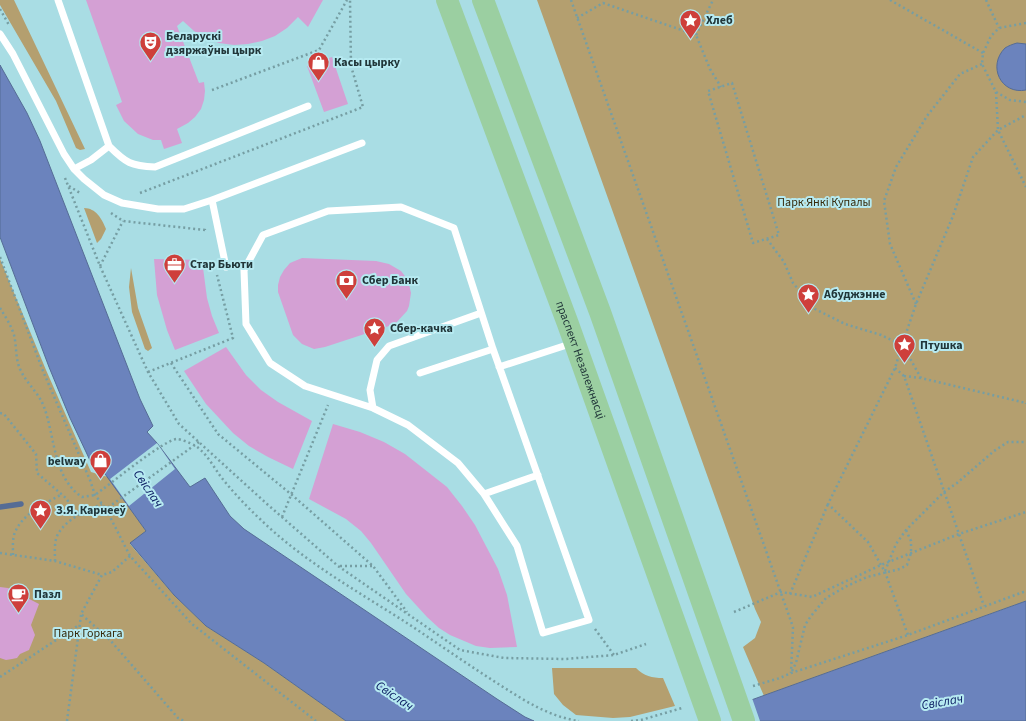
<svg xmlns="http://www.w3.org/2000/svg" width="1026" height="721" font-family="'Source Sans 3',sans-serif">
<rect width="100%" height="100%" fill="#a9dde4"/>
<path fill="#b49f6f" d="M0,0H14L85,149L80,150L76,148L56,101L0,5Z
M537,0H1026V601L764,696L743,647L755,638L761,622L755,609Z
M84,208C96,208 102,219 106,229L101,239L97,243Z
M0,259L46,370L91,472L108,477L146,531L130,544L174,595L206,626L264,663L346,721H0Z
M131,268L138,308L152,348L148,351L145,349L132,312L129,287Z
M552,668H636C644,676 652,678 663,678L675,706L630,717L613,718L576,715L563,705L554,694Z"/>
<path fill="#6b83bd" stroke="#556c95" d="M1017,43L1026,44V90C1001,95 987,66 1005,48C1008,46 1013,44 1017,43Z
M0,65L27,113L40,141L140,399L153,426L147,432L157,443L190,487L205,478L230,516L244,529L497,699L525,717L534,721H346L264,663L206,626L174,595L130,543L146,531L100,467L95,471L70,418L49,367L0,237Z
M1026,601V721H693Z"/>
<path fill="#a9dde4" d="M157,443L175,469L129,506L110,479Z
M752,698L760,721H691L692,719Z"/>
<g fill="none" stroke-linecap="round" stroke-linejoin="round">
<path stroke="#556c95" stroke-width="5.5" d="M0,507L21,504"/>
</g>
<path fill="#d4a0d4" d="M86,0H323L308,27L298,17L287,28L275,36L262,41L248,44L234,45L219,43L206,38L194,31L183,21L177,26L199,83L204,82L205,91L204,100L201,109L195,117L188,123L177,129L182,143L164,149L161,140H153L138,134L124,121L116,105L122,102Z
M332,57L348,104L324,112L307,66Z
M302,258L376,261L389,264L401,271L408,280L411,293L409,306L407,311L395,324L325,347L314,349L302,344L293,335L278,292V285L280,277L284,270L290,263Z
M154,259L202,260L207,298L212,316L219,333L175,350L167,330L157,295Z
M226,347L246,375L261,390L278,402L312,421L293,469L268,457L249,446L233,433L206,404L184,371Z
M333,424L360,432L384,442L405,454L447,487L462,506L475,525L498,569L507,595L517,647L490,648L476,646L450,635L439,628L427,617L406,594L371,543L361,531L346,519L309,499Z
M0,587L8,588L39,604L31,625L35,635L29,650L20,654L17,658L12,659L6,660L0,658Z"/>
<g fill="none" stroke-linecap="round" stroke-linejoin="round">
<path stroke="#769ea3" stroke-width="2.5" stroke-dasharray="2 3" stroke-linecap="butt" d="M571,0L793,627L791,673
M890,0L983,53
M986,0L999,28
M0,9L9,25
M577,18L603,3L696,35L710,69L721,87
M1026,23L999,28L991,36L983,53L982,64L996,92L1010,100L1026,102
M696,35L713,0
M732,83L779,235L753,243L708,91Z
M212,90L319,50L347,0
M996,92L998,130L1026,187
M65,178L100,266L148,372L179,424L267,504L338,566L460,650L504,658L565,659L614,655L646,644
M69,186L80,193
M140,193L363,107L351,66L350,0
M111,213L123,221L205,230V232
M767,239L784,262L793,283L815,309L845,324L881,335L902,345L916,304L953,216L973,157L998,130L1026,115
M0,257L43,371L90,480L95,495L106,509
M100,266L123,221
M916,304L890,244L884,201L896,167L927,116L960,74L982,64
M0,308C5,316 11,325 14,335C17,347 15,360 21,371C27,384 39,393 44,407C55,436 53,478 82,497L95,495C109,485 165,439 177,439C181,439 190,443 194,445C206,452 213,466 221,477C233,492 246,506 260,519C304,562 359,592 410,625C440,645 470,666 500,685C525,701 550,717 579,721
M902,345L895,368L828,504L868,542L885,572L908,635
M903,346L921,378L1026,403V404
M171,363L218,434L292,495L373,566L407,612
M895,368L904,376L984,606
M148,372L233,338L217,275
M904,376L921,378
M0,413L4,414L36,454L37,473L67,499L75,517
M199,442L106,509L130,556L192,624L316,721
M282,517L328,405
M0,553L55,561L102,575
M13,555C13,547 12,537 16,530C25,512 45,504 62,494
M130,556L112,572L102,575L81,614L110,640L178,718L184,721
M55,561C55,554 54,543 57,536C66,518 85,512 102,504
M340,566H373
M885,571L896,544L906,530L944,492L957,483L994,451L1008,442H1026
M790,594L828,504
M734,612L781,592L812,597L881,565L959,534L1026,512
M595,629L614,655
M792,671L796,663L805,625L811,616L826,598L847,586L867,577L900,569L907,565L911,553V541L906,530
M0,677L79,625
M753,686L780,678L791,673L908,635L1026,591
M67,721L81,615
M631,721L641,720L682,708"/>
<path stroke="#fff" stroke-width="7" d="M58,0L109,146C126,163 131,166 155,167L308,106
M0,34L13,54L64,154L74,169L84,179L104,195L122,203L158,209H184L212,200L362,143
M74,169L91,160L109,146
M212,200L226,267
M499,367L573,343
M420,373L493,349
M373,408L305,386L270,363L246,324L244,270L263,235L328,211L401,207L454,228L493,349L589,620L543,633L517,546L484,494L458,463L408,425L373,408L370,390L377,360L389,346L481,313
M484,494L538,475"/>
<g stroke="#9bcfa1" stroke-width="22">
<path id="s1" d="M447,0L568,324L710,721"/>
<path d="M483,0L600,312L744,721"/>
</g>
</g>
<defs>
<symbol id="sight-pin" viewBox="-11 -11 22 30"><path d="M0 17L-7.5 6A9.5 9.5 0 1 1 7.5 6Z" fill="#ce3f3b" stroke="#b6eaf1"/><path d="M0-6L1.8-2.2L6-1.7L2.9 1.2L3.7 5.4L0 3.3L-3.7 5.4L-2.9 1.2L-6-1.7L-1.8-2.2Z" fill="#fff"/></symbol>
<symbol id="theatre-pin" viewBox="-11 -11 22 30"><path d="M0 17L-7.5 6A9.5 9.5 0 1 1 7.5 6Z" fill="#ce3f3b" stroke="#b6eaf1"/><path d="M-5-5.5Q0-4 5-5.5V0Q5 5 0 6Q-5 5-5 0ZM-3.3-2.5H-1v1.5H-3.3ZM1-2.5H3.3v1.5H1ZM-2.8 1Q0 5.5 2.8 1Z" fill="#fff"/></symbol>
<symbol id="shop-pin" viewBox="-11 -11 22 30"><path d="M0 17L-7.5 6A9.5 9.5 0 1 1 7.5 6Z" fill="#ce3f3b" stroke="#b6eaf1"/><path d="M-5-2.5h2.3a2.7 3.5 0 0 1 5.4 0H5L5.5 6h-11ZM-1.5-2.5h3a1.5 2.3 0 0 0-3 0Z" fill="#fff"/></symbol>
<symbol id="office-pin" viewBox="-11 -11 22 30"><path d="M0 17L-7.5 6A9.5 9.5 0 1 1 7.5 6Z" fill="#ce3f3b" stroke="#b6eaf1"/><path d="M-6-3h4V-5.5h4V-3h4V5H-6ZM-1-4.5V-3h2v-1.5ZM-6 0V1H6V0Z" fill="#fff"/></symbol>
<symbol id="bank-pin" viewBox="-11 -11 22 30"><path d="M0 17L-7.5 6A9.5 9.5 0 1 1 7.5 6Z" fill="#ce3f3b" stroke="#b6eaf1"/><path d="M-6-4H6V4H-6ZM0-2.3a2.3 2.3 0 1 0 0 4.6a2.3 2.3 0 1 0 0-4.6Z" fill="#fff"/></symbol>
<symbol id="cafe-pin" viewBox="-11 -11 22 30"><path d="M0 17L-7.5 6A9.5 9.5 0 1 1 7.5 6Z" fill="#ce3f3b" stroke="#b6eaf1"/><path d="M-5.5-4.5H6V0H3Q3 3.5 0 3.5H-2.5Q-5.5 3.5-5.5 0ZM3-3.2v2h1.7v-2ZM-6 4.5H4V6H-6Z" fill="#fff"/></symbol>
</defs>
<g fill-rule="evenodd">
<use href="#sight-pin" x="678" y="8" width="25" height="34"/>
<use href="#theatre-pin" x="138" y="30" width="25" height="34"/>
<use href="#shop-pin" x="306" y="50" width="25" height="34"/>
<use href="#office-pin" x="162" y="252" width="25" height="34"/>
<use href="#bank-pin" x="334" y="268" width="25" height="34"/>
<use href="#sight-pin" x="796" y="282" width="25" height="34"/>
<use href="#sight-pin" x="362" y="316" width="25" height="34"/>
<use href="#sight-pin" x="892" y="332" width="25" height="34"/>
<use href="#shop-pin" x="88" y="448" width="25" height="34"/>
<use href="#sight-pin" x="28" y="498" width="25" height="34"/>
<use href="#cafe-pin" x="6" y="582" width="25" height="34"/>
</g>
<g text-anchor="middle" stroke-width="4" stroke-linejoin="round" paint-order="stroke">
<g font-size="12" font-weight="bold" fill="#213639" stroke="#b6eaf1" text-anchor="start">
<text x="706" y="24">Хлеб</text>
<text x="166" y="40">Беларускі<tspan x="166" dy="14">дзяржаўны цырк</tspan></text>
<text x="334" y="66">Касы цырку</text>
<text x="190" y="268">Стар Бьюти</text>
<text x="362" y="284">Сбер Банк</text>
<text x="824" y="298">Абуджэнне</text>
<text x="390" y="332">Сбер-качка</text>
<text x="920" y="349">Птушка</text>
<text x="86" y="465" text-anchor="end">belway</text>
<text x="56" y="514">З.Я. Карнееў</text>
<text x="34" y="598">Пазл</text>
</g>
<g font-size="12" fill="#372a0b" stroke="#b6eaf1">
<text x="824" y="206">Парк Янкі Купалы</text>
<text x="88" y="637">Парк Горкага</text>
</g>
<g font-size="12" fill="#213639" stroke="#b6eaf1">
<text dy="4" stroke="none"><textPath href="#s1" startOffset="384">праспект Незалежнасці</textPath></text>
</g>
<g font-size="13" font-style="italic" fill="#0e2165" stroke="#b6eaf1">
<text transform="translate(149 488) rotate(56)" y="5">Свіслач</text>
<text transform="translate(395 695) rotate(34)" y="5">Свіслач</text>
<text transform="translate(942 701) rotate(-10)" y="5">Свіслач</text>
</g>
</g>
</svg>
